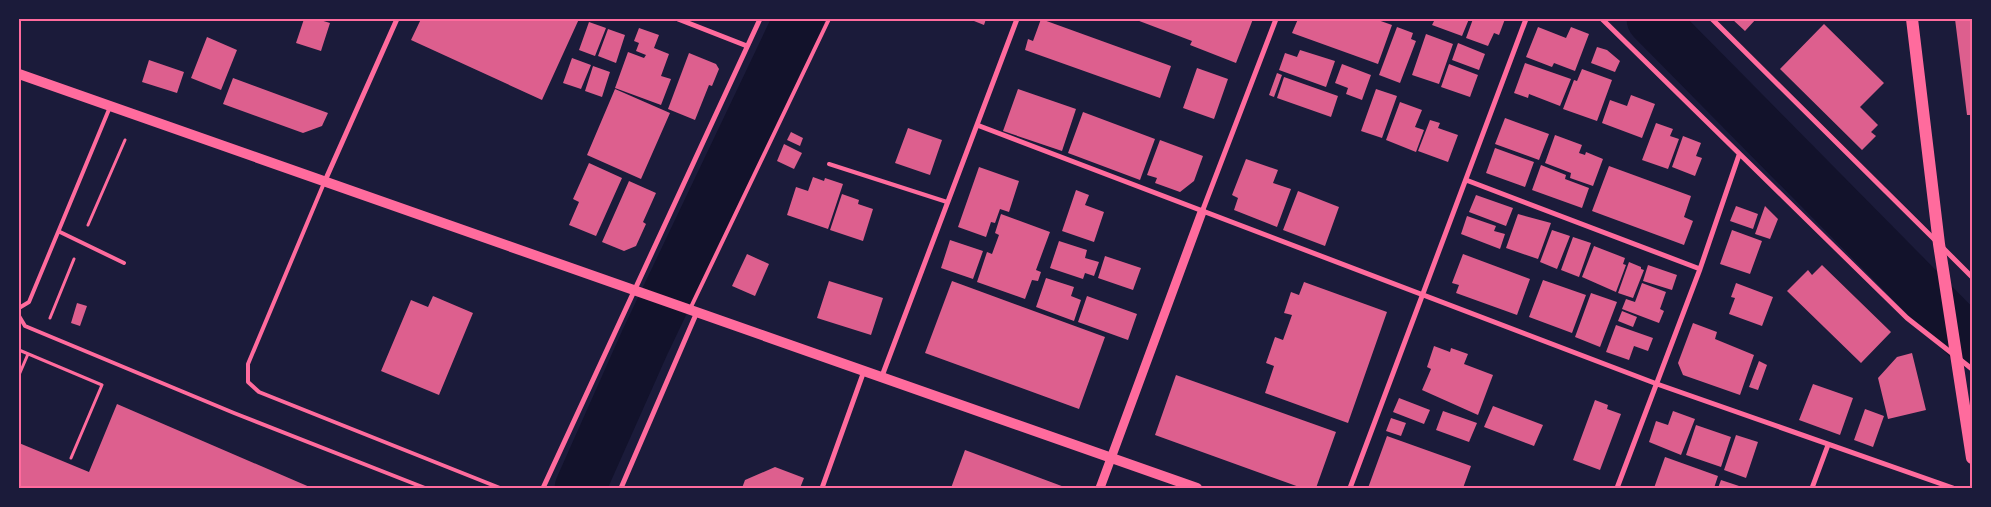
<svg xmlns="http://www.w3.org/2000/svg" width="1991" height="507" font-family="Lora,serif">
<rect width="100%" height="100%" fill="#1b1b3a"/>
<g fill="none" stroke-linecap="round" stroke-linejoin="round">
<path stroke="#12122b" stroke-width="51" d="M1652,19L1972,343
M580,488L645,342L799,19"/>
</g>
<path fill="#dd5f8e" d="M304,19H317L330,23L321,51L296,43Z
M421,19H579L542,100L411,40Z
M969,19H986L984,25Z
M1041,19L1171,66L1160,98L1025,50L1028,39L1033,41Z
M1134,19H1253L1236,63L1190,45L1192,41Z
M1298,19H1375L1392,25L1378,64L1292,33Z
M1435,19H1469L1462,36L1432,25Z
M1473,19H1505L1499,35L1494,33L1488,46L1466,38Z
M1732,19H1756L1745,31Z
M1955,19H1972V115H1967Z
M589,22L606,28L595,56L579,50Z
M1824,24L1884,83L1860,107L1878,125L1871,132L1876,136L1862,150L1780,69Z
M1397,27L1413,33L1411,39L1416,41L1400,83L1379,75Z
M1538,27L1566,38L1571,27L1589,34L1575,71L1554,63L1552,67L1526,57Z
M639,28L659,35L654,48L669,54L661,76L671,79L661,105L615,88L628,52L644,58L646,55L636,51L639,43L634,41Z
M608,29L625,35L616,63L598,56Z
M1426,34L1453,44L1439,84L1412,75Z
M207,37L237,50L221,90L191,78Z
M1458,43L1485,54L1479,70L1452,60Z
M1597,47L1607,50L1620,61L1615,72L1591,63Z
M1300,50L1335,61L1326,87L1279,70L1285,53L1297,57Z
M689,53L716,64L719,69L712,86L709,85L695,120L668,109Z
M572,58L591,65L581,89L563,83Z
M149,60L184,72L177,93L142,82Z
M1525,63L1571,79L1560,106L1529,94L1528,98L1514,93Z
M1342,64L1371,75L1362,100L1346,94L1348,88L1335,83Z
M1449,64L1478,75L1470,97L1441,87Z
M593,66L610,72L602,97L585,91Z
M1197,68L1228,79L1214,119L1183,108Z
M1582,69L1612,80L1597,121L1563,109L1574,80L1577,81Z
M1277,73L1282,75L1274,97L1269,95Z
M1284,77L1338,96L1331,117L1277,98Z
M233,78L328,113L322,126L303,133L223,104Z
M615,89L670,113L641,179L587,155Z
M1018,89L1076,109L1062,151L1003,131Z
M1376,89L1397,96L1382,138L1361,131Z
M1631,95L1655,104L1642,138L1602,123L1610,100L1627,106Z
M1400,102L1422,110L1415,127L1424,130L1416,152L1386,140Z
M1083,112L1155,139L1140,180L1068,153Z
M1505,118L1549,134L1539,160L1495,144Z
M1430,120L1440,123L1438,128L1458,135L1448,162L1418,151Z
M1656,123L1673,129L1670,136L1679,139L1668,169L1642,160Z
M908,128L942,140L930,175L895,163Z
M791,132L803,138L800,146L787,140Z
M1555,135L1582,145L1579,153L1585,155L1586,152L1603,159L1593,186L1570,178L1571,173L1545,163Z
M1683,136L1701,143L1696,156L1702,158L1695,176L1672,167Z
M1160,140L1203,156L1194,181L1180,192L1155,183L1157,178L1147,175Z
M784,144L802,153L794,169L777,161Z
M1495,148L1534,162L1525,187L1486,173Z
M1246,159L1278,170L1273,183L1291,189L1277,227L1234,210L1238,198L1232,195Z
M589,163L622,178L596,236L569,225L579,202L573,199Z
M1541,165L1566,175L1565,179L1589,188L1582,208L1532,190Z
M1609,166L1691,196L1684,217L1693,221L1684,245L1592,211Z
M979,167L1019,181L1009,212L1000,209L995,223L991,222L986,237L958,227Z
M813,177L824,181L825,178L843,184L828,229L787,215L796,187L808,191Z
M629,181L656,193L643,222L646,224L636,246L624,251L602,242Z
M1076,190L1089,195L1085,205L1104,212L1094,242L1062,231Z
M1298,191L1339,207L1325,246L1283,230Z
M842,194L859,200L858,204L873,209L863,241L830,230Z
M1476,195L1513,208L1506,226L1469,212Z
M1736,206L1758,214L1753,229L1730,221Z
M1765,206L1778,219L1770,239L1755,234Z
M1001,214L1050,232L1036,270L1041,272L1038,281L1032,280L1025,299L977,282L987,252L992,254L999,235L995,233Z
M1518,214L1551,223L1538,259L1506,248Z
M1467,216L1496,226L1494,231L1505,234L1500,249L1461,234Z
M1552,230L1570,236L1557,269L1540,262Z
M1732,230L1762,241L1750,274L1720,264Z
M1573,237L1591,243L1579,277L1561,270Z
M950,240L983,251L973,279L941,268Z
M1059,241L1087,250L1085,258L1099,262L1094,276L1085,273L1083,279L1050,268Z
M1594,246L1625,258L1623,264L1626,265L1616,292L1582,277Z
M747,254L769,264L755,296L732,286Z
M1463,254L1530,279L1517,315L1456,293L1459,285L1452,283Z
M1105,256L1141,268L1133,290L1098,278Z
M1629,262L1641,267V269L1644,270L1633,298L1618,293Z
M1648,265L1677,275L1672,290L1643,281Z
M1822,265L1891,332L1861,363L1787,291L1808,270L1812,275Z
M1046,278L1074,287L1071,296L1081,300L1074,321L1036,307Z
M1543,280L1586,295L1572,333L1529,317Z
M829,281L883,298L871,335L817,318Z
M952,281L1105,337L1079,409L925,353Z
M1304,282L1387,312L1348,423L1265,393L1274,366L1266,363L1275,337L1283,340L1292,315L1284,313L1291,292L1299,295Z
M1642,283L1666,292L1660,309L1664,311L1659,323L1622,309L1626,299L1635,302Z
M1736,283L1773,297L1762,326L1729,314L1735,298L1731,297Z
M1591,293L1617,302L1600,347L1575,337Z
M433,296L473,313L439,395L381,371L411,300L428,307Z
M1087,296L1137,314L1128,340L1078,322Z
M77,303L87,306L80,326L71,323Z
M1622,311L1637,317L1633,327L1618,321Z
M1693,323L1717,332L1715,339L1754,355L1740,395L1683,375L1678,363Z
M1616,325L1653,338L1648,351L1634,346L1629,360L1606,352Z
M1434,346L1450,352L1451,348L1468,354L1464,364L1493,375L1478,415L1422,390L1431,369L1427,367Z
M1912,353L1926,410L1888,419L1878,378L1897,357Z
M1759,361L1767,365L1758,390L1749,387Z
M1176,375L1336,432L1316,488H1302L1155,435Z
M1813,384L1853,398L1840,435L1799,420Z
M1399,398L1430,410L1424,424L1393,412Z
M1595,400L1608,405L1607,409L1621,414L1600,470L1573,460Z
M117,404L312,488H19V443L89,472Z
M1493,406L1543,425L1534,446L1484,427Z
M1865,409L1884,416L1873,447L1854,440Z
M1443,411L1477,423L1469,442L1436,430Z
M1673,411L1695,419L1681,455L1649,442L1656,421L1668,425Z
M1391,418L1406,423L1401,436L1386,431Z
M1696,425L1731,437L1721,467L1686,455Z
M1736,435L1758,442L1746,478L1724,470Z
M1387,436L1471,466L1463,488H1368Z
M965,450L1067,488H951Z
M1665,457L1718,476L1714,488H1654Z
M775,467L804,478L800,488H742L745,480Z
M1721,480L1745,488H1718Z"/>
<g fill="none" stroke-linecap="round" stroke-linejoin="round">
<path stroke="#ff6b9d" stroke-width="3" d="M88,225L125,140
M50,318L74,259
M19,350L102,385L71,458
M19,375L28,354"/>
<path stroke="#ff6b9d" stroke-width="4" d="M829,164L947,202
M324,183L248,364V382L259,392L500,488
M60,232L124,263
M19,308L29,302L110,107
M690,309L829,19
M19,316L25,326L234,413L425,488"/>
<path stroke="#ff6b9d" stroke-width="5" d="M678,19L747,46
M1602,19L1907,318L1972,369
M1712,19L1937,242
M977,125L1657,384L1953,488
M1466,180L1700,269
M324,183L397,19
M1202,212L1276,19
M1943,248L1972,277
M882,376L1017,19
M543,488L760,19
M621,488L697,312
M822,488L864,371
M1350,488L1526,19
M1617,488L1700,269L1739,155
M1812,488L1828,445"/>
<path stroke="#ff6b9d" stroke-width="9" d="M1100,488L1202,212"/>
<path stroke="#ff6b9d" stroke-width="10" d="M19,74L1197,488"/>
<path stroke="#ff6b9d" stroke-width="12" d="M1912,19L1939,244L1972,458"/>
</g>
<rect width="1991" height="507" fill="none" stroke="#1b1b3a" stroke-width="40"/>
<rect x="20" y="20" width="1951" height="467" fill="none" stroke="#ff6b9d" stroke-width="2"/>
</svg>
